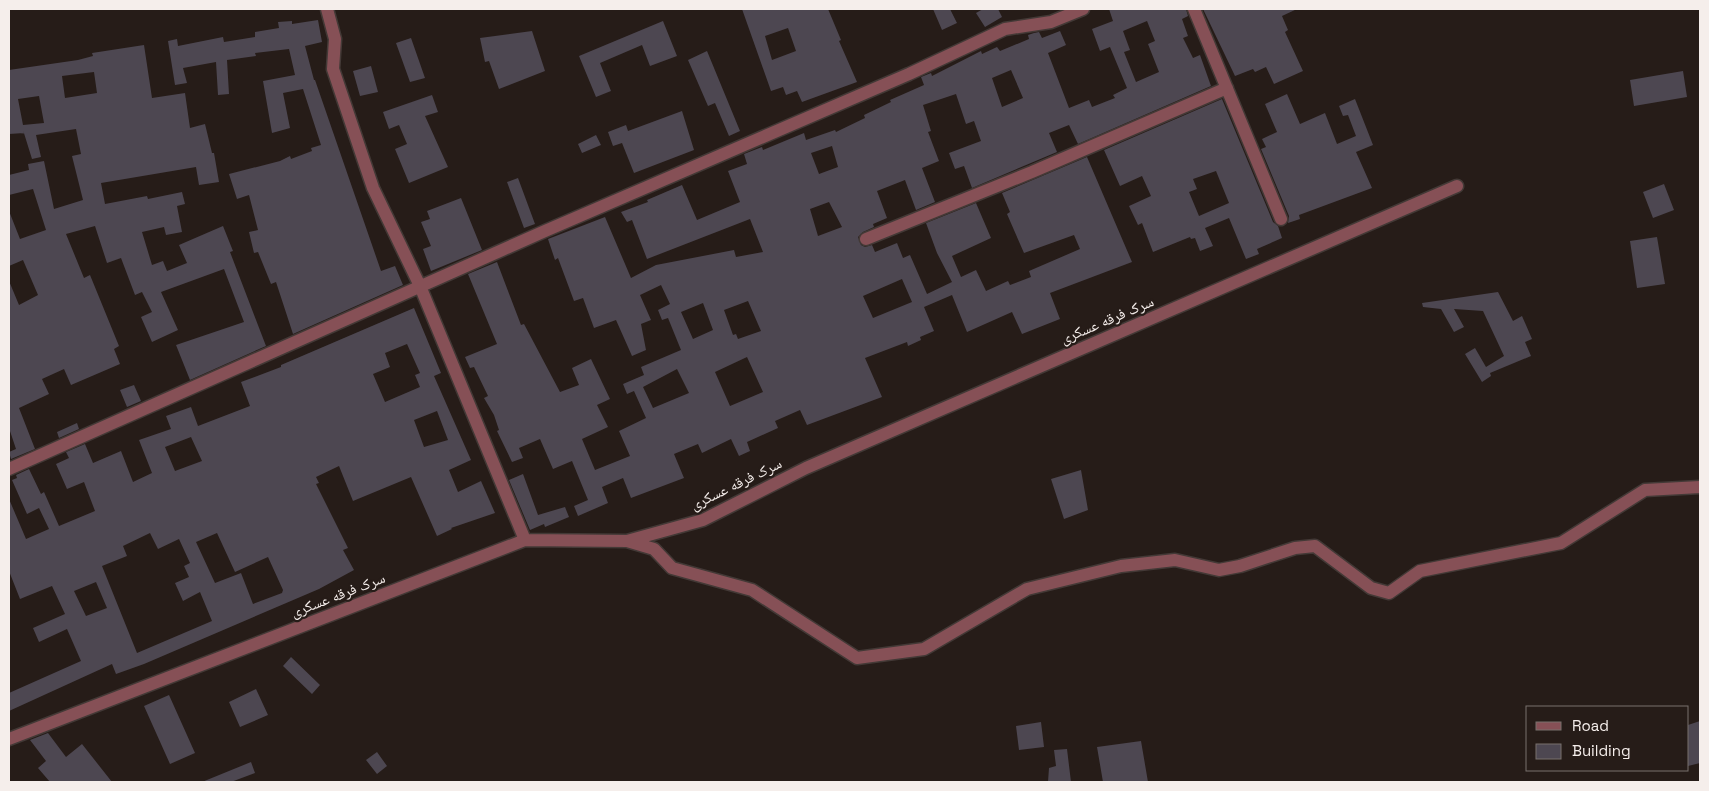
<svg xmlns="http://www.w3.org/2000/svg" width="1709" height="791" font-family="'Space Grotesk','Noto Naskh Arabic',sans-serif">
<rect width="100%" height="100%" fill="#261c18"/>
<path fill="#4d4751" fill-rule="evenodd" d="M742,9H828L841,40L839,41L857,82L802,102L797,91L786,95L783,87L771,91ZM788,28L796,51L772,60L765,36Z
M933,9H950L957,23L942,30Z
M983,9H998L1002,17L985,27L976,13Z
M1109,9H1186L1188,16L1182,19L1188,36L1183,38L1193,58L1200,55L1211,86L1078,144L1069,125L1049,133L1057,152L972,188L964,166L955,169L949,153L981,141L974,121L966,124L956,94L923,105L931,131L928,132L939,161L922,168L935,202L916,210L905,180L877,191L887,218L873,224L874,227L863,232L858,237L861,245L865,247L872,245L875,252L897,243L903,258L910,255L927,294L952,282L937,253L926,223L976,203L991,238L952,256L961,277L976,270L986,291L1008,281L1010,285L1031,277L1029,271L1080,249L1074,235L1024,253L1007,214L1010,212L1002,193L1087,157L1132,262L1050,293L1060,319L1022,334L1012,312L967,332L952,295L924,307L934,331L920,337L921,340L908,346L907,342L865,358L882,397L807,425L800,410L775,421L778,428L747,442L750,451L739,456L731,439L702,453L698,444L674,454L684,478L631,498L623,478L602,487L608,503L578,516L574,506L588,500L572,461L553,469L540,439L519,448L523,458L512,462L497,431L499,430L494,415L484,398L488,396L474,367L470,368L465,357L497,344L468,274L497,262L521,325L524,324L560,392L579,385L572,368L591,359L610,399L597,405L608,427L582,439L595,470L630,456L619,431L646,418L634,391L627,394L623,384L644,375L641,367L681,350L668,318L662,320L658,310L670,304L661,285L640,295L651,320L641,324L646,350L632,356L616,320L594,328L583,298L574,301L558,258L555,260L548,239L605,217L631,278L656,265L734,250L736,257L763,252L750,219L647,259L632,220L627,222L621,212L648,202L647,200L682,185L697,220L728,207L740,202L728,171L747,164L744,154L762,147L763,150L804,133L806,140L835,130L836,132L865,118L864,115L891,102L890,100L924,85L921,77L931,73L932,76L981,51L982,54L997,47L1000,51L1029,39L1028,35L1034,33L1039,32L1042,38L1060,31L1066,45L1048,53L1069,108L1089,100L1092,107L1115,98L1113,95L1127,88L1110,47L1100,51L1092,29L1113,21ZM1147,21L1155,41L1148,44L1159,72L1136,82L1124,52L1130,50L1123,31ZM1011,70L1023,98L1002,107L992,78ZM832,146L838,167L819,174L811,153ZM829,202L842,227L818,236L810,209ZM902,279L912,302L873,318L863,296ZM748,301L761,331L738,339L736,334L733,335L724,310ZM703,303L713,330L693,339L681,312ZM747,357L763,392L730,406L715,372ZM677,369L689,393L653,408L643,387Z
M1203,9H1297L1282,16L1288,30L1285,32L1303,71L1274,84L1266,67L1255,72L1253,69L1235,76Z
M318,20L322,42L305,46L314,80H315L381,271L395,266L403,285L293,334L276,282L271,284L258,252L254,253L249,232L258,230L249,195L237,199L229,174L280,161L290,156L291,159L312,151L311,148L321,145L303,89L283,93L290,128L272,133L263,81L295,75L289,49L255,53L256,56L227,60L229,94L218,95L216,62L183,68L187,83L175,85L168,41L177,39L178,46L223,37L224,42L255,37V32L279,28L278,22L292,21V24Z
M663,21L677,56L650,66L642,45L600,63L611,91L596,97L579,56Z
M532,31L545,71L499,89L489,61L485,62L480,38Z
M411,38L425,78L410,82L396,43Z
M144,45L152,98L185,93L190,128L205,124L212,153H214L219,182L199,185L196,167L101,183L105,204L147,196L148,199L182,192L185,204L177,206L182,232L166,235L164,227L142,232L152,265L163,261L167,271L187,263L179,245L223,226L233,251L230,252L266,346L190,380L176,345L244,322L224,269L161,292L178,330L152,342L141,317L152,312L142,292L135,295L121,258L107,263L95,226L66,234L84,278L90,275L99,297L119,346L114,349L120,364L71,385L64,369L42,379L49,394L19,408L35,449L11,459L9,452L16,449L9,428V281L19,305L38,295L23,260L9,266V211L20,239L46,230L33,189L9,195V175L29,170L28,164L44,161L54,209L83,200L72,156L81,154L76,129L36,135L41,157L32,159L23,130L24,133L9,134V70L78,60L93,56L92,53ZM94,72L97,93L65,98L62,76ZM39,96L44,123L23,125L18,99Z
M707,51L740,131L729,136L715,103L708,106L688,60Z
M371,66L378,92L360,96L353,71Z
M1683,71L1687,97L1634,106L1630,80Z
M1287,94L1300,124L1325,113L1337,144L1356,136L1348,115L1343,116L1339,106L1355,99L1373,145L1356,152L1372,188L1299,215L1300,219L1288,223L1289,216L1261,149L1266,147L1262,139L1277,132L1265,104Z
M432,95L438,112L425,116L448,167L409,183L395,149L407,144L399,125L389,129L383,112Z
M1222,99L1273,222L1278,226L1282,238L1257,249L1259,254L1246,259L1229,218L1205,228L1213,246L1200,251L1195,238L1191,239L1190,237L1153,252L1142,223L1138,225L1129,206L1151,196L1142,176L1120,186L1104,150ZM1216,171L1229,203L1199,216L1189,192L1197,189L1193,179Z
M682,111L694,150L634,173L622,143L613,146L608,132L626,125L628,131Z
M596,135L601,145L582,153L578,144Z
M518,178L535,224L524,228L507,182Z
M1664,184L1674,210L1653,218L1643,192Z
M461,198L482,250L431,271L423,249L431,246L421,222L430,219L427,211Z
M1657,237L1665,284L1637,288L1630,241Z
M1498,292L1513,321L1522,316L1532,339L1525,342L1531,356L1490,373L1491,376L1482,382L1465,354L1475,348L1486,367L1504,356L1483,311L1454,309L1464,327L1454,332L1441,309L1423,307L1422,303Z
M414,308L441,373L434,376L471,460L449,470L458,492L481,481L495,513L451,528L452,529L437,536L411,477L353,501L339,466L316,477L319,483L316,484L348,548L343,550L354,570L319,589L144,664L116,674L112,664L9,711V693L81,661L67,629L39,642L33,628L65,614L52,586L20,599L9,571V499L26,539L49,529L39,508L27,514L12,480L17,478L16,475L29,469L41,494L44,492L59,526L95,511L84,482L67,489L56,464L69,458L66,452L85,444L93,463L121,451L133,482L152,473L139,440L171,429L166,416L191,407L198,426L250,406L241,382L281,367V365ZM407,344L420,373L415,375L420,387L385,402L373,374L390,367L385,353ZM437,411L448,440L424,447L414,420ZM191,437L202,461L175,471L165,447ZM150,533L158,549L179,539L190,563L184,566L189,577L175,583L183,601L200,592L212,621L137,653L102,566L127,556L123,546ZM217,533L235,572L268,557L283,590L282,593L253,604L241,573L215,583L196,542ZM96,582L107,608L86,616L74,591Z
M134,385L141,401L127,407L120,390Z
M77,423L79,429L59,438L57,432Z
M1081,470L1088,510L1064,519L1051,479Z
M523,474L538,515L565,507L569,517L545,527L544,524L530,530L509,480Z
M291,657L320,685L312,694L283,666Z
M256,689L268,715L240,727L229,702Z
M169,695L195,753L170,764L144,706Z
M1700,721V763L1688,766V725Z
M1041,722L1044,747L1019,750L1016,726Z
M48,733L66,757L82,744L112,782H50L38,768L46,761L30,740Z
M1141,741L1148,782H1103L1097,747Z
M1067,749L1071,782H1048L1049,768L1056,766L1054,750Z
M377,752L387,766L377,774L366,760Z
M251,762L255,773L231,782H202Z"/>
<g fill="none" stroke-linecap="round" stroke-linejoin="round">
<defs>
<path id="street" d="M327,9L335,39L333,69L373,188L420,286L525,540
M1194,9L1281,219
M866,239L1032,172L1227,88
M9,469L545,231L909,74L1005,29L1051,22L1083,9
M627,541L654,549L672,568L752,590L857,658L924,649L1027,589L1121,566L1175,560L1219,570L1240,566L1295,548L1315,546L1371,588L1389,593L1420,571L1561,543L1645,490L1700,487
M9,739L525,540L627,541L703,520L806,468L1457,186"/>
</defs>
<use href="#street" stroke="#433936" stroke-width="15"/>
<use href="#street" stroke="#865056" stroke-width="12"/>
</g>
<g text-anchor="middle" stroke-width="4.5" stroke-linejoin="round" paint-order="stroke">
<g font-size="15" fill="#f5eeeb" stroke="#261c18">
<text transform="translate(1107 320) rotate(-23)" y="5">سرک فرقه عسکری</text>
<text transform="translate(736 484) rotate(-26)" y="5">سرک فرقه عسکری</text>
<text transform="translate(338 595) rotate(-21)" y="5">سرک فرقه عسکری</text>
</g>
</g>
<rect width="1709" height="791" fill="none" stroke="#f5eeeb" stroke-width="20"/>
<rect x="1526" y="706" width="162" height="65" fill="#261c18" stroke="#79706c"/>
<rect x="1536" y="722" width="25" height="8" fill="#865056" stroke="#79706c"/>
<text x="1572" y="731" font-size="15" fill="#f5eeeb">Road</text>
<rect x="1536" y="744" width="25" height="15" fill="#4d4751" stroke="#79706c"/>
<text x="1572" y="756" font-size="15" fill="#f5eeeb">Building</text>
</svg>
